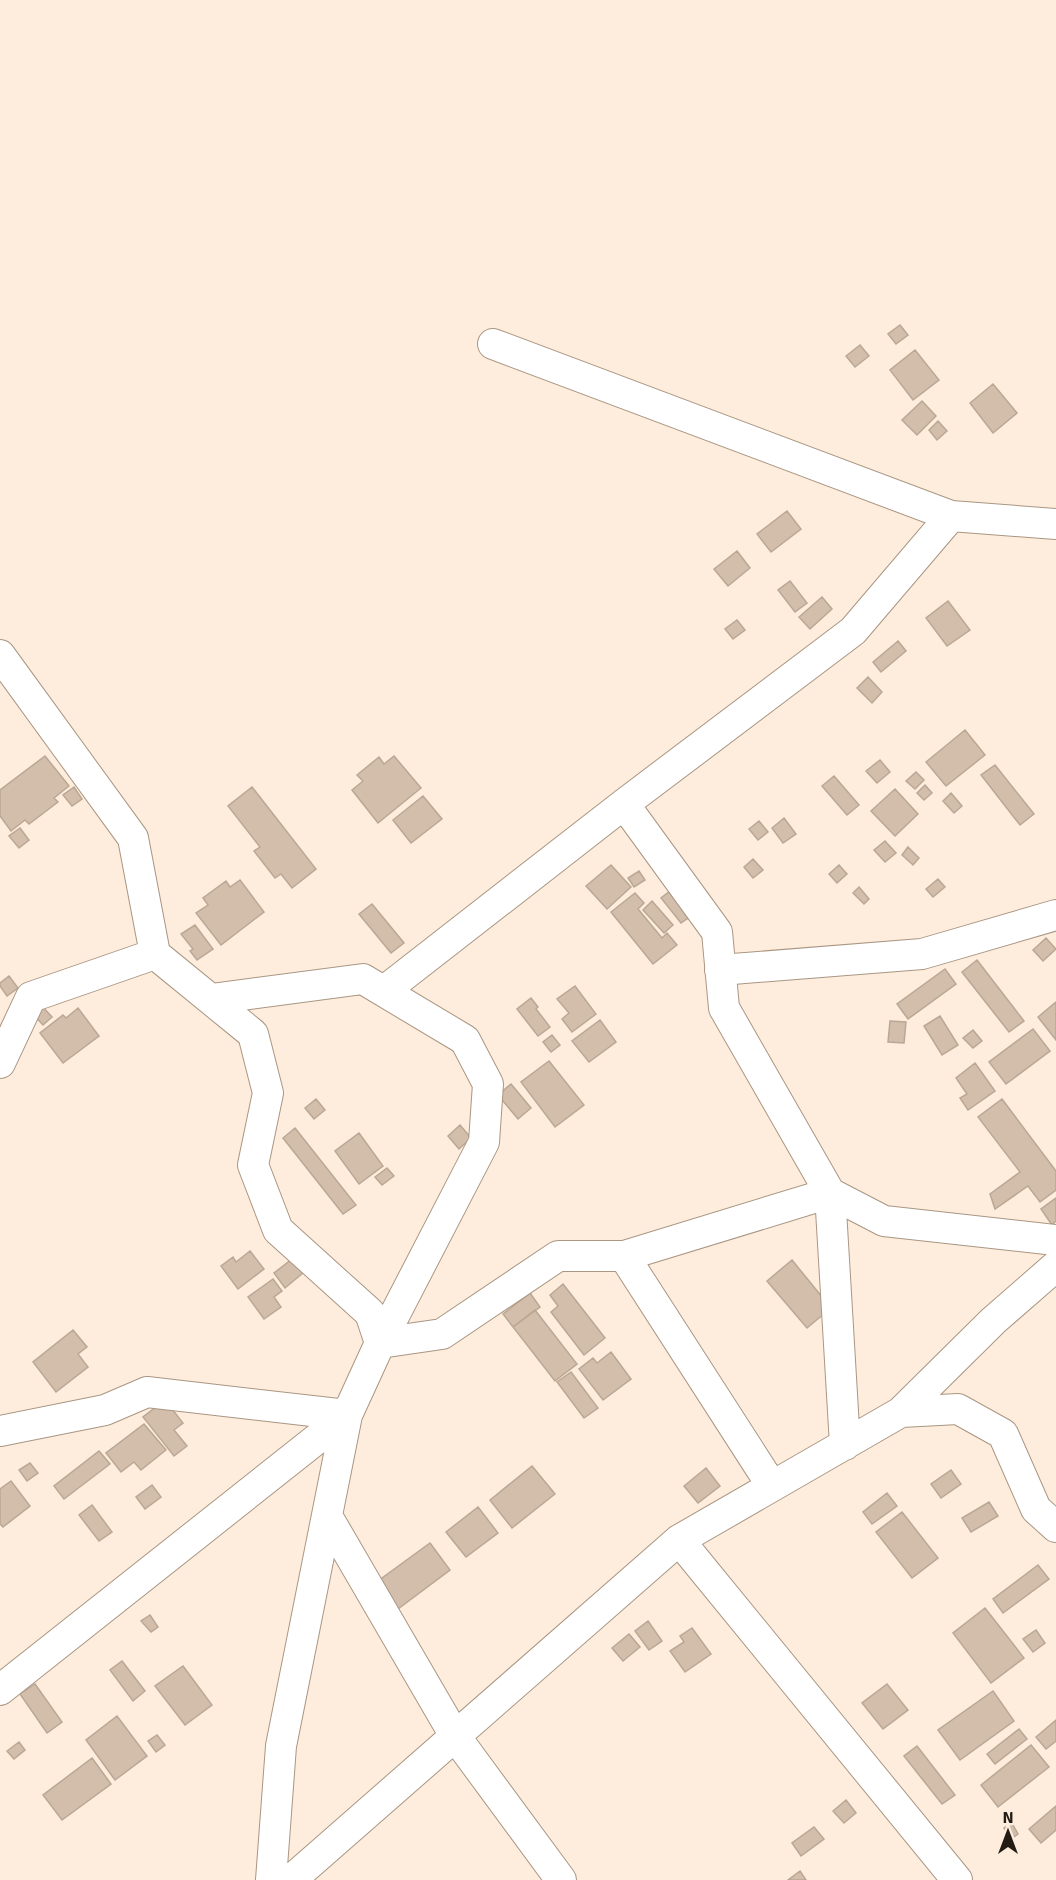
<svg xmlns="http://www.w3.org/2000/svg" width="1056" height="1880" font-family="Signika,sans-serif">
<rect width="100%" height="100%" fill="#feeddd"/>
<path fill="#d2beab" stroke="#baa794" stroke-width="1.5" d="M900,325L908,335L896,344L888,334Z
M860,345L869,356L855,367L846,356Z
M915,350L939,380L913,400L890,370Z
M993,384L1017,413L993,433L970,403Z
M922,401L936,416L917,435L902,420Z
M938,421L947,431L937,440L929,430Z
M787,511L801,529L771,552L757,534Z
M737,551L750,568L728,586L714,569Z
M790,581L807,603L795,612L778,590Z
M822,597L832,609L810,629L799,617Z
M948,601L970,630L947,646L926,618Z
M737,620L745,630L733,639L725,629Z
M898,641L906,651L881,672L873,662Z
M868,677L882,692L872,703L857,688Z
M965,730L985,755L946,786L926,762Z
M45,756L69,786L54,798L58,802L29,824L25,820L11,831L0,816V790Z
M394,756L421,788L378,823L352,790L363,781L357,775L379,757L384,764Z
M880,760L890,772L877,783L866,771Z
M995,765L1034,814L1020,825L981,775Z
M916,772L924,780L915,789L906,781Z
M834,776L859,805L847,815L822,786Z
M925,785L932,793L924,800L917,793Z
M74,787L82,799L72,806L63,795Z
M252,787L316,869L292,888L281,874L275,878L254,851L260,847L228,806Z
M895,789L918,814L895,836L871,811Z
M951,793L962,806L954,813L943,801Z
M423,796L442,819L411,843L393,820Z
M784,818L796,834L783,843L772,828Z
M759,821L768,832L758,840L749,829Z
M20,828L29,840L19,848L9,836Z
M885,841L896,853L885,862L874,850Z
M908,847L919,858L913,865L902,855Z
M753,859L763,870L753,878L744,867Z
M611,865L631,887L607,909L586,886Z
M839,865L847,874L837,883L829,874Z
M639,871L645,880L634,887L628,878Z
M938,879L945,887L933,897L926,889Z
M240,880L264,912L221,945L196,913L208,905L203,898L226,881L230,887Z
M859,887L869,899L864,904L853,893Z
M674,888L694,914L681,923L661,898Z
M635,893L644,903L638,909L662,938L667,933L677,945L653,964L611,912Z
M652,901L673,925L664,933L643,910Z
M372,904L404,943L391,953L359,914Z
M195,925L213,949L197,960L190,951L193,949L181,934Z
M1046,938L1056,949L1043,961L1033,950Z
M977,960L1024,1021L1009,1032L962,972Z
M945,969L956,984L908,1019L897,1004Z
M9,976L18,988L7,996L0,986V983Z
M575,986L596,1014L572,1032L562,1019L569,1013L557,999Z
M531,998L538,1007L536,1009L550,1027L538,1036L517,1009Z
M1056,1002V1040L1038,1017Z
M40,1004L52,1017L43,1025L31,1012Z
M78,1008L99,1036L63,1063L40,1033L63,1015L66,1018Z
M940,1016L958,1045L942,1055L924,1026Z
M600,1020L616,1042L589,1062L572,1041Z
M890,1021L906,1022L904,1043L888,1042Z
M1033,1029L1050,1051L1006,1084L989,1062Z
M973,1030L982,1041L973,1048L963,1038Z
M552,1035L560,1045L551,1052L543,1042Z
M549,1061L584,1105L555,1127L521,1082Z
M975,1063L995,1091L968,1110L960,1098L967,1094L956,1078Z
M511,1084L531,1108L518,1119L498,1095Z
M316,1099L325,1110L314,1119L305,1108Z
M1002,1099L1056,1171V1190L1040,1202L1028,1186L995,1209L990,1194L1020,1172L978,1117Z
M460,1125L471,1138L459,1149L448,1136Z
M295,1128L356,1205L343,1214L283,1138Z
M359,1133L383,1166L359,1184L335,1151Z
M387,1168L394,1176L382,1185L375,1177Z
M1056,1198V1221L1052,1225L1041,1209Z
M250,1251L264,1269L238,1289L221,1266L233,1257L236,1262Z
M292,1259L303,1273L285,1288L274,1273Z
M792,1260L831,1308L807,1328L767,1281Z
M273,1279L282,1291L274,1297L281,1307L264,1319L248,1297Z
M563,1284L605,1338L584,1355L551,1312L558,1306L550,1295Z
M530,1293L540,1307L513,1327L503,1314Z
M535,1310L577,1364L555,1381L513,1327Z
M73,1330L87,1347L78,1354L88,1367L56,1392L33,1362Z
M611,1352L631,1379L603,1400L579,1369L593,1358L597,1363Z
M571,1372L598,1408L584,1418L557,1382Z
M165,1400L183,1423L174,1430L187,1446L174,1456L143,1417Z
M144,1424L166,1450L141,1470L134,1462L121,1472L106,1453Z
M99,1451L110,1464L64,1499L54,1486Z
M30,1463L38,1473L27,1481L19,1470Z
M532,1466L555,1494L512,1528L490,1500Z
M706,1468L720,1486L698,1503L684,1486Z
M951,1470L961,1484L941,1498L931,1484Z
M11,1481L30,1506L3,1527L0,1524V1489Z
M152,1485L161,1497L145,1509L136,1497Z
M887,1493L897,1506L872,1524L863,1512Z
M989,1502L998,1516L971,1532L962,1518Z
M92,1505L112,1532L99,1541L79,1515Z
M478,1507L498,1533L466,1557L446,1532Z
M902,1512L938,1558L912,1578L876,1532Z
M430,1543L450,1570L398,1609L378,1581Z
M1038,1565L1049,1579L1003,1613L993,1599Z
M985,1608L1024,1658L991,1683L953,1633Z
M150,1615L158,1627L151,1632L141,1621Z
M648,1621L662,1641L649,1650L635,1631Z
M692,1628L711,1654L685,1672L670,1651L684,1642L680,1636Z
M1036,1630L1045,1643L1033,1652L1023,1639Z
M629,1634L640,1647L623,1661L612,1648Z
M122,1661L145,1691L133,1701L110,1670Z
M183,1666L212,1705L185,1725L155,1686Z
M35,1684L62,1722L47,1733L20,1694Z
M887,1684L908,1710L883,1729L862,1703Z
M993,1691L1014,1721L960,1760L938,1730Z
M117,1716L147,1756L115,1780L86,1740Z
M1056,1720V1741L1046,1749L1036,1737Z
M1019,1729L1027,1739L995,1764L987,1754Z
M157,1735L165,1745L156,1752L148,1741Z
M19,1742L25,1750L14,1759L7,1751Z
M1031,1745L1049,1767L998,1807L981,1785Z
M917,1746L955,1795L942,1804L904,1756Z
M92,1758L111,1784L62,1820L43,1795Z
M846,1800L856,1813L844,1823L833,1811Z
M1056,1806V1830L1041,1843L1029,1829Z
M1012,1823L1018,1834L1011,1839L1004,1828Z
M814,1827L824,1839L801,1856L792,1843Z
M800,1871L806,1880H788Z"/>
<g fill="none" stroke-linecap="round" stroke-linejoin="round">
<defs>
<path id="minor" d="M493,344L951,516L1056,524
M0,655L133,838L155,954L253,1034L268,1093L253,1165L278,1230L370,1313L380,1343L347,1415L281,1746L271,1880
M624,804L717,932L724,1008L830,1193L845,1445
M720,970L922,954L1056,915
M384,991L624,804L853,631L951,516
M211,999L363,979L465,1040L488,1084L484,1142L380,1343
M0,1063L31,997L155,954
M624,1256L772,1486
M380,1343L442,1334L558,1256H624L830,1193L884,1221L1056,1240
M901,1412L958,1409L1003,1434L1036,1509L1056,1527
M0,1431L105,1410L147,1392L347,1415
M327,1516L455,1736L561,1880
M679,1540L957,1880
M0,1690L347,1415
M291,1880L679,1540L901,1412L993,1321L1056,1266"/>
</defs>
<use href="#minor" stroke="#a99683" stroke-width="32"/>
<use href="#minor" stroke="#fff" stroke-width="30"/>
</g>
<g transform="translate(1008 1832)" stroke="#feeddd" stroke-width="4.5" paint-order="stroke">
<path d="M0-4.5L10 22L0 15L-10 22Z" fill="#231c14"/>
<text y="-9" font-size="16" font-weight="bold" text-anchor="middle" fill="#231c14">N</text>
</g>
</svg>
